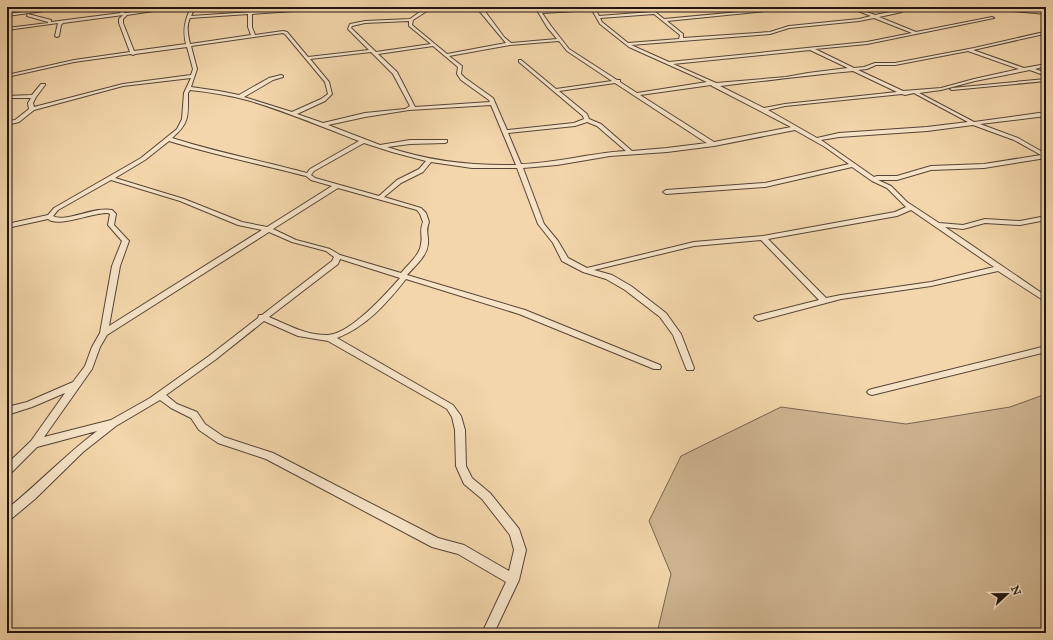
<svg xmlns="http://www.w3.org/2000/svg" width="1053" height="640" font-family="'IM FELL Great Primer',serif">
<rect width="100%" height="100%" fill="#f3d6ab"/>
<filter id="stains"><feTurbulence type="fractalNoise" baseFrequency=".005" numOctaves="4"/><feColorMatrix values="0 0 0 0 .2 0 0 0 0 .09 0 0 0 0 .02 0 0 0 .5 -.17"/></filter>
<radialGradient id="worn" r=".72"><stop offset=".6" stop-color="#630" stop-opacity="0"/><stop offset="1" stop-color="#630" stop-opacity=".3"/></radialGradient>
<path fill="#cfb591" stroke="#786450" d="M1046,394V633H657L671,574L649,521L681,456L781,407L906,424L1010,407Z"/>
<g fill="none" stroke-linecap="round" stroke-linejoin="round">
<defs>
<path id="street" d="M63,7H73L7,16V14Z
M114,7H118L125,13L170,7H180L127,15L123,19V23L134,51L186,44C183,32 184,23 189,12L187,7H191L193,12L191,16L332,7H351L252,14V27L255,35L283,31L287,32L308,57L369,50L348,29L350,24L365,21L410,19L424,9L425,7H429L427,11L413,20L412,25L447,54L506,43L476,7H480L484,10L504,37L511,43L557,39L547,27L535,7H539L541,11L594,7L599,16L651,12L645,7H649L664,19L792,7H805L667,21L683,34V38L770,32L789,26L859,19L871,16L848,7H853L875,15L900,10L902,7H906L902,12L879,17L916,32L992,17L994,18L867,44L815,49L854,68L864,67L875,63H895L974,48L1044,32V34L973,50L1024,68L1046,64V66L1035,69L1046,73V76L1030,70L975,81L941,90L919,93L974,122L1046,112V116L980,124L1018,138L1046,154V158L984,168L931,170L897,180H878L891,186L907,202L939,223L963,225L985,219L1020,221L1046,216V220L1020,225L985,223L963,229L945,227L1046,296V302L998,271L931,286L841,299L758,321L754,318L755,316L819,300L761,240L694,246L594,270L612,275L631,286L666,313L681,334L694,368L693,370H687L686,368L673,335L660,317L625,290L606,279L583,272L562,261L553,243L538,224L517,168H472L431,162L423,172L401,183L384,197L421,208L426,213L429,222C425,232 429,235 428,244C427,256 415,266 407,275L525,310L660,365L661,367L660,369H654L519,314L406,279C387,303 366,327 337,338L453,405L461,416L465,430L466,466L472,478L490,493L519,529L526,550L519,580L494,633H482L506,582L458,554L432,547L266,459L218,443L199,430L191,418L171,408L160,400L116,426L83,452L35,499L11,519L7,521V509C38,484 65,455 97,431L37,447L11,473L7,474V464L31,441L65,393L32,407L7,415V407L27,402L73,382L85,366L92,347L100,333L112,266L122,241L108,225L110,214L108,213C94,212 57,228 48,219L7,228V224L48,215L54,208L141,158L177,129L182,119L184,93L191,78L123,86L34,110L19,122L7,125V121L15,120L29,109L28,103L31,98H7V96L32,95L41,84H45V85L36,97L33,103L34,107L123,84L191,75L193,69L187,47L135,54L133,55L131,54L74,62L7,77V75L74,60L130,52L119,23V19L123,15L63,23L61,25L59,36L57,37L55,36L58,23L7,30V28L48,23V22L27,16L28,14L51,20V22L121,13ZM592,10L600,24L629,47L707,82L637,93L620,82V80H617L569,49L551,26L542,13ZM248,14V27L251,35L190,44C188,35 186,26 190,18ZM654,14L680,35L679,39L628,43L602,22L600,18ZM874,18L912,33L867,42L669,62L631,45L770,34L789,28L859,21ZM409,21V26L431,44L376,52L351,28L352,26L365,23ZM283,33L285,34L325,82L328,94L321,99L292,112L244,97L273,80L283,77V76L281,75L269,78L239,95L219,91L191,87L197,69L191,46ZM559,41L567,51L612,81L556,89L521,60H519V62L583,116L584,119L574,123L507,130L493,98L465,78L461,74L462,66L449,56L510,45ZM433,46L458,67L457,74L461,80L489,100L490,102L415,107L397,72L378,54ZM810,50L848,68L808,73L786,77L716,83L673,64ZM968,51L1019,69L974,79L941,88L903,91L858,70L867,69L876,65H895ZM371,52L393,74L410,106L405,109L365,113L323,123L297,114L325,101L332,94L329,82L310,59ZM853,71L897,92L785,104L764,108L720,86C765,81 808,75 853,71ZM615,83L705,142L707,143L667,148L632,151L601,124L589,119L587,114L559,91ZM711,85L712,86L791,127L714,142L640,95ZM190,90C209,92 228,95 247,100C285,111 322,127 359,141L310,169L307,173C262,161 216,152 172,138C190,123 188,115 188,93ZM914,93L968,122L927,127L839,133L817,138L768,110L785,106L902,94L905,95ZM491,105L516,165C471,166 429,161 387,147L410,144L445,143L447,142V140H410L380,145L328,125L365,117L409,110ZM587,122L597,126L626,151C590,153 557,163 521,164L508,133L575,126ZM973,125L1014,140L1041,155L984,164L931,166L897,176H877L874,177L821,140L839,137L927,131ZM795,130L825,147L849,164L765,183L666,190L663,192L666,194L765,187L852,167L872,181L887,188L906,207L895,212L763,236L694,242L587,268L568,258L558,241L544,224L523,168L557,165L610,156L667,152L714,146ZM169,141C214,155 260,164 306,176L311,180L332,186L267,227L242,222L184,199L115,178L145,160ZM364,143L392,152L426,161L419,169L397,180L379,196L315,178L311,175L314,171ZM111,180L180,201L238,225L262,230L109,326L120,266L129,241L114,225L116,214L112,210C95,206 65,223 53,216L58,210ZM338,188L417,210L420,214L423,222C419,232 423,235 421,244C420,255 408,264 401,273L340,255L330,249L296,240L273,229ZM911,210L994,267L931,282L841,295L826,298L768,239L897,216ZM269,232L292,242L326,251L334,257L332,261L262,315H259L258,318L209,356L150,398L111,420L44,437L92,369L100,347L107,335ZM340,259L400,278C386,294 350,334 328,335C307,336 288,325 269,317L338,264ZM264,321L298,336L328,341L447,409L452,417L455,430L456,466L464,484L482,499L510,535L514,550L509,571L464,545L438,538L273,453L224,437L205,424L197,412L177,404L166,395L215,360Z
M980,7L1046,12V14L982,8Z
M1046,79V81L952,90L950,89L952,88Z
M1046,346V352L872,395L869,394L867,392L869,390L872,389Z"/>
</defs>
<use href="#street" stroke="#554437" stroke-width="2"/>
<use href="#street" fill="#f7e4c8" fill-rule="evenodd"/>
</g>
<rect width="1053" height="640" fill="none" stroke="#f3d6ab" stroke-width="24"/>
<rect x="8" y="8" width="1037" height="624" fill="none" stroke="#201410" stroke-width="2"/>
<rect x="12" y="12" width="1029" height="616" fill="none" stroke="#201410"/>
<g transform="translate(1007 594) rotate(68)" stroke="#f7e4c8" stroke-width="3" paint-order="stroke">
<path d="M0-3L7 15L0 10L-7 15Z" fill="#201410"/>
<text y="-6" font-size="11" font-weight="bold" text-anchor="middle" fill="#201410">N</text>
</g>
<rect width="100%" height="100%" filter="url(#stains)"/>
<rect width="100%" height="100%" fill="url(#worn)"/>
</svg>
